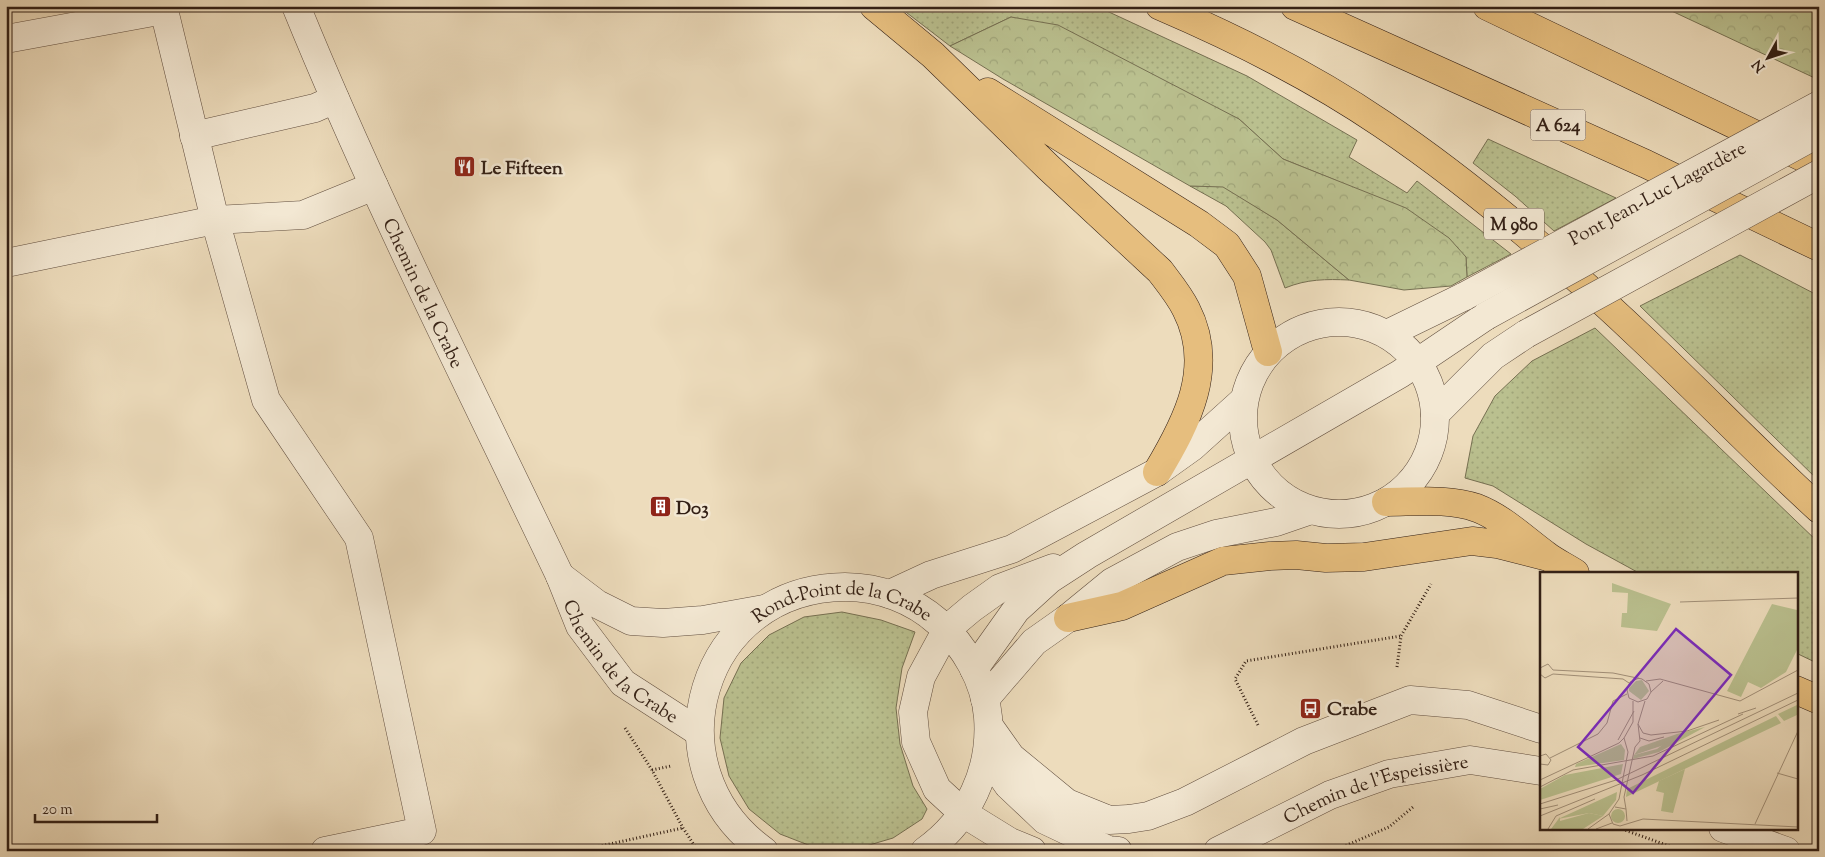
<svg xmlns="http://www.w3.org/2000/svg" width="1825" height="857" font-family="'Sorts Mill Goudy',serif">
<defs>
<pattern id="grass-dots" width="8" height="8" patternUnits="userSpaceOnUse" patternTransform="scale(1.25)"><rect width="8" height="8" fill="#bac08f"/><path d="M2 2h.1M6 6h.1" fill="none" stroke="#a0a57a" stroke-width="1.8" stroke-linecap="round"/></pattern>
<pattern id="forest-crowns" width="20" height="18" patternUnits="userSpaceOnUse" patternTransform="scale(1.25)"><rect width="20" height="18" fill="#bac08f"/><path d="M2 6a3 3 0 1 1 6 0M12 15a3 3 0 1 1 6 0" fill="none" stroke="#a0a57a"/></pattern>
</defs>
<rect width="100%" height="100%" fill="#eddcbc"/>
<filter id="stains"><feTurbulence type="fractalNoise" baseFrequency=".004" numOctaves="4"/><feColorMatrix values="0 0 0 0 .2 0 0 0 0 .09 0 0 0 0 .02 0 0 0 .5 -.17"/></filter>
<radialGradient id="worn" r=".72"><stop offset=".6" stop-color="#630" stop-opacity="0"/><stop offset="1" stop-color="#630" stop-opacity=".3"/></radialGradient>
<path fill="url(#grass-dots)" stroke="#767052" d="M898,6H1096L1247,76L1357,140L1349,157L1407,193L1417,181L1511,254L1467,277L1466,257L1335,180L1283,159L1239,119L1011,17L950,46Z
M1488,139L1616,198L1554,231L1515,196L1473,163Z
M1190,186H1223L1277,220L1349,280C1326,279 1307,279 1285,288L1271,250L1265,242L1226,206Z
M1740,255L1819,296V481L1640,306Z
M1595,328L1819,543V664L1796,653V573H1639L1586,544L1493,486L1465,478L1473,436L1495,396L1532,361Z
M842,612L881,620L915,632L902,668L896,708L900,744L913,786L927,809L922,819L893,838L856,849L816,848L780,834L749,809L729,776L720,738L724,698L741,663L769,635L804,617Z"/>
<path fill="url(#forest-crowns)" stroke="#767052" d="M1661,6H1819V80Z
M1011,17L1058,25L1239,119L1283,159L1406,208L1449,238L1466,257L1467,277L1451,286L1404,290L1349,280L1277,220L1223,187L1190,186L1003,79L950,46Z"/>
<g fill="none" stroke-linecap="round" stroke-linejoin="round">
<defs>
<g id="minor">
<path id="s1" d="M296,6C375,200 470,387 560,576L580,626L623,683L699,732"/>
<path d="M6,39L164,10L215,220L266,400L359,538L422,831L325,851"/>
<path d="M194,136L315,108L335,99"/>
<path d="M6,263L215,220L303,215L374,186"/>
<circle cx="1339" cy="418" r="96"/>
<path d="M1387,334L1465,296"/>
<path d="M1435,414L1493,356L1526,334"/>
<path d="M560,576L597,604L631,621L663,623L703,620L764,609"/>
<path d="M890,594L931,575L1012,549L1157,472L1192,447L1243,401"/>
<path d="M974,669L1016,610L1050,579L1087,555L1400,374L1486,316"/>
<path d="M985,699L1034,642L1068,618L1112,582L1177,547L1216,534L1276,522L1308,511"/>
<path d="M989,726L1011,757L1067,803L1109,820L1129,819L1148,816L1185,802L1304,741L1410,700L1468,705L1541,729"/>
<path d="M987,755L1008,785L1045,820L1108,850L1118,851"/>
<path d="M1723,828L1786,851"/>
<path id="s2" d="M764,851C647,767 700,588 845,587C880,587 913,600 938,622C965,646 985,681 988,717C992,770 969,820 925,851"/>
<path d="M1032,851L1010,842L963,813L937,789L916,742L913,712L921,677L947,629L972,608L1000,588L1053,568"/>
<path id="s3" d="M1218,851L1330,795L1389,774L1470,760L1541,771"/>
</g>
<path id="highway" d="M874,6L933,55L1048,167L1160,271C1169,283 1179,295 1186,309C1216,367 1187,422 1157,472
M1160,6C1237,39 1313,77 1382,124C1477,188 1564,264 1647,343C1705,398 1760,455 1819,509
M1295,6L1646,164L1819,247
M1487,6L1819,165
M988,92L1199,224L1227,245L1247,276L1268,352
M1386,502C1415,502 1449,498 1477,508C1503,518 1524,539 1546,555C1555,562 1566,567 1575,573
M1068,618L1122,606L1223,561L1270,556L1296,555L1326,558L1364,557L1472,541L1497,544L1548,557
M1796,690L1819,700"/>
</defs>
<use href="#minor" stroke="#614e3f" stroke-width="29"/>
<use href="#highway" stroke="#321f15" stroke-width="29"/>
<path stroke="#321f15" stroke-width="3" stroke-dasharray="1 2.5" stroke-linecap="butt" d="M1397,667L1401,636L1431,584
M1258,725L1235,679L1246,661L1401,636
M625,728L652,770L683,828L698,851
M652,770L671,766
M1619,828L1683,851
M578,851L683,828
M1333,851L1389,827L1413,807"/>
<use href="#minor" stroke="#f3e8d3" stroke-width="28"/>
<use href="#highway" stroke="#e6be7e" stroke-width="28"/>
<defs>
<g id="minor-bridge">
<path id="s4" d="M1465,296L1819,105"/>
<path d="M1486,316L1819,133"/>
<path d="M1526,334L1819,174"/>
</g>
</defs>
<use href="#minor-bridge" stroke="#614e3f" stroke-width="29" stroke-linecap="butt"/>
<use href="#minor-bridge" stroke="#f3e8d3" stroke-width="28"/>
</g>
<defs>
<symbol id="restaurant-square" viewBox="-11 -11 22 22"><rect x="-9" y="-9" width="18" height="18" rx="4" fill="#8f2418" stroke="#f3e8d3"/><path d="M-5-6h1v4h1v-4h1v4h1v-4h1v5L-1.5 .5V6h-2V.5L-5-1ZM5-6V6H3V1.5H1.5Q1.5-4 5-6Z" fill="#fff"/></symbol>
<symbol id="building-square" viewBox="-11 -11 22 22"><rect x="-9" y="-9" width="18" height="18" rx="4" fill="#8f2418" stroke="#f3e8d3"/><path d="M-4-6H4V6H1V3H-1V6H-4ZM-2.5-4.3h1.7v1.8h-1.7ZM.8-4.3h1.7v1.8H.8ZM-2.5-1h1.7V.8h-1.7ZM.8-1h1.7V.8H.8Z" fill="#fff"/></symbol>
<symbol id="bus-square" viewBox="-11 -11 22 22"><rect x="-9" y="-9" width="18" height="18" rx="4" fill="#8f2418" stroke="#f3e8d3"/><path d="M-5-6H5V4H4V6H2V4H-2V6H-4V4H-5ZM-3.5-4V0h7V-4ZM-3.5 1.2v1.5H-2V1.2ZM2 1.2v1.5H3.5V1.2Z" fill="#fff"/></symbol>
</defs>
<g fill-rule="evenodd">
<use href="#restaurant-square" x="452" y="154" width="25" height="25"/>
<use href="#building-square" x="648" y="494" width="25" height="25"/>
<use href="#bus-square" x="1298" y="696" width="25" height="25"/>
</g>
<g text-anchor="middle" stroke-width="5" stroke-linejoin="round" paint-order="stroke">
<g fill="#f3e8d3" stroke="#6c5b4e" stroke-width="1">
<rect x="1530.5" y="109.5" width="55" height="31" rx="4"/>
<rect x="1484" y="208.5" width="60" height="31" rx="4"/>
</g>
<g font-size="18" font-weight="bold" fill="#321f15">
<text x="1558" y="131">A 624</text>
<text x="1514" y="230">M 980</text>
</g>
<g font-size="19" font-weight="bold" fill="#321f15" stroke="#f3e8d3" text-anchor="start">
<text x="481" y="174">Le Fifteen</text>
<text x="676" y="514">D03</text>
<text x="1327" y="715">Crabe</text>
</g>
<g font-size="19" fill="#321f15" stroke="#f3e8d3">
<text dy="7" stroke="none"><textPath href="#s4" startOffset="218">Pont Jean-Luc Lagardère</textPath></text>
<text dy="7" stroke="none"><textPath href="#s1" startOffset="314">Chemin de la Crabe</textPath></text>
<text dy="7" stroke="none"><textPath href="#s2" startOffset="366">Rond-Point de la Crabe</textPath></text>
<text dy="7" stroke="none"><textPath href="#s1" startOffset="736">Chemin de la Crabe</textPath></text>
<text dy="7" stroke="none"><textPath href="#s3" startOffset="171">Chemin de l'Espeissière</textPath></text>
</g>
</g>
<g transform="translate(1540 572)">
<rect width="258" height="258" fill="#eddcbc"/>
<path d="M72,11L131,32L117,59L81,55L82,41H87L88,21L72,20ZM102,108L109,119L101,128L89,119V116L96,109ZM165,155L119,180L93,187L94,183L117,177L137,162ZM81,172L85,178L84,188L35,195L36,192ZM83,192L81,202L0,228V217L25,203ZM145,197L133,241L121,239L124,221L116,219L119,209ZM71 244a7 7 0 1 1 14 0a7 7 0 1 1-14 0ZM49,241L63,244L43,257H11L20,245V249Z" fill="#bac08f"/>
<path d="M257,133V143L244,149L238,142ZM236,144L241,151L86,225L87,217ZM137,162L133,170L94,183L100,175ZM77,220L76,228L63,244L49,241L18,247Z" fill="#bac08f"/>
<path d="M232,32L257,38V78L246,100L221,116L208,110L201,125L187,119Z" fill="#bac08f"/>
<path fill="none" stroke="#a29079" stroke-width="1" d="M140,30L258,26M0,96L8,92L13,98L73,101L102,107L109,112L111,120L107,127L98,130L89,126L87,118L90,110L99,106M0,102L5,106L13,102L83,107L89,111M106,109L120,107L200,129L258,98M111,120L123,109M93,129V150L84,166L88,180L79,227L69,242L73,252L80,254L103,247L258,255M198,142L216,136M98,152L103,161L111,163L147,159L179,148M100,166L109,169L124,165M78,168L94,139M0,184L6,182L11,188L8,193L0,192M10,186L58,162L67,151L73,129L87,122M237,201L258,207M0,208L79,171L84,166M0,215L33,198L113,184L203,142M0,232L76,208L258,121M75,235L86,237L87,249M0,237L18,233M86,237L84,225L95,175L100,169L98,152L105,129M0,244L102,203L258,128M215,252L258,159M8,257L16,244L55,227M48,257L69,242M56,257L72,251"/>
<path fill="#7b2cbf" fill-opacity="0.15" stroke="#7b2cbf" stroke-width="2.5" d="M136,57L191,103L93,221L38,175Z"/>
<rect width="258" height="258" fill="none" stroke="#321f15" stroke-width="2.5"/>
</g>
<rect width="1825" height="857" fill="none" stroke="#eddcbc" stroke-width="25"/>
<rect x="8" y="8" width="1810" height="842" fill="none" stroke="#321f15" stroke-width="2.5"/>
<rect x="12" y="12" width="1800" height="832" fill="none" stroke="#321f15"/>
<g transform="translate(1768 58) rotate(230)" stroke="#f3e8d3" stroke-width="4" paint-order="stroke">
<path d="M0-4L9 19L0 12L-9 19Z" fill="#321f15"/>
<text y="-8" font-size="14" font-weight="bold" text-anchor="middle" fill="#321f15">N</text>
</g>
<path d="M35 814v8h122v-8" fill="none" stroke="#321f15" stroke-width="2.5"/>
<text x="42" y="814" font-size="15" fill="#321f15" stroke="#f3e8d3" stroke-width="4" paint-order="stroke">20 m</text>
<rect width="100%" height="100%" filter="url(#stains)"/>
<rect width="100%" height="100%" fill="url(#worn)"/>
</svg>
